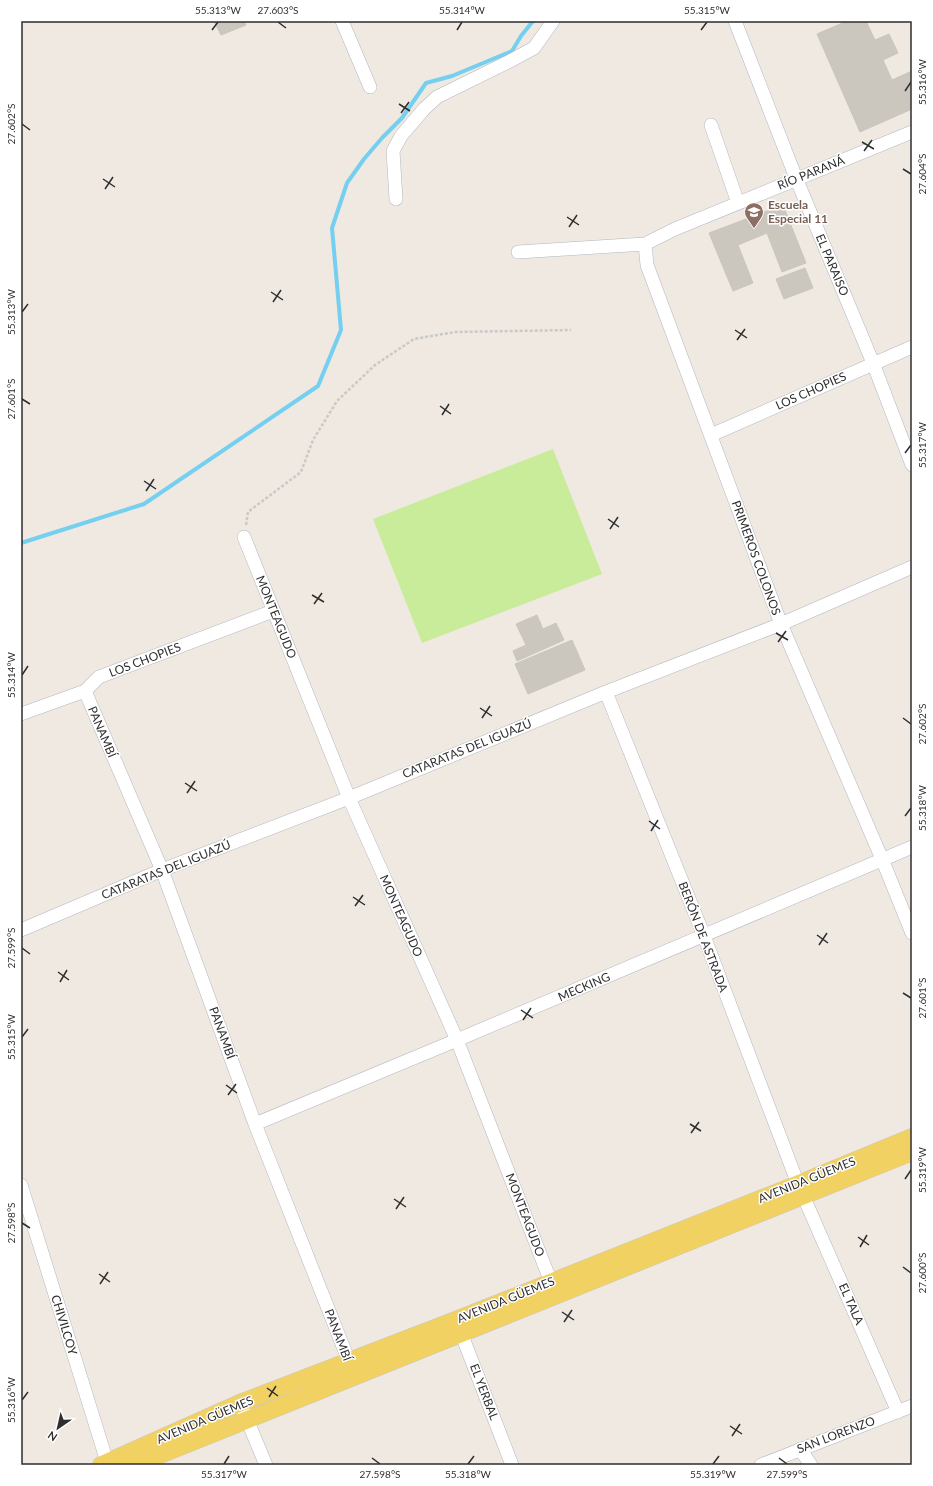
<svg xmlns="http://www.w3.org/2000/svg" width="933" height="1486" font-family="Lato,sans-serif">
<rect width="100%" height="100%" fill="#efe9e1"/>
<path fill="#c9ec9a" d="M553,449L602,574L422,643L373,519Z"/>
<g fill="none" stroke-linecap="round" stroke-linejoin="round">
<path stroke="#75cff0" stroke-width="4" d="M21,543L144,504L318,386L341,330L332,228L347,183L364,159L382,138L402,118L426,83L452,76L512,51L521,36L533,21"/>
</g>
<path fill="#cbc7bf" stroke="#cbc5ba" d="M219,21H244L246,25L221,35L215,23Z
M847,21H866L875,40L889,34L898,53L883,60L892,80L912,71V109L860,132L817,34Z
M783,205L806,263L782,272L767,233L738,245L753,283L733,291L709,233Z
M805,268L813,288L784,299L776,279Z
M537,615L543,629L556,623L564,640L517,661L513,651L526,645L516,624Z
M572,640L585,670L528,694L515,664Z"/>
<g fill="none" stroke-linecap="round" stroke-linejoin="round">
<defs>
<path id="minor" d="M342,21L370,87
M735,21L796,178L873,363L912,465
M711,125L738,203
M396,199L393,151L401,136L424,109L437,97L510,61L534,48L553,21
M645,244L647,265L781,624L882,859L912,933
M518,252L645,244L675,229L912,132
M711,435L912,347
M244,537L349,798L457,1040L554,1290
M85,691L162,870L255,1124L352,1369
M606,692L704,936L798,1184L898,1412
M21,714L85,691L99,677L273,611
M21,930L162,870L349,798L606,692L781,624L912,567
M255,1124L457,1040L912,847
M21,1185L108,1465
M458,1325L512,1465
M240,1403L266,1465
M800,1449L811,1465
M761,1465L912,1406"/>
<path id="major" d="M101,1465L240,1403L456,1320L798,1184L912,1137
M135,1465L912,1152"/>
</defs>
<use href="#minor" stroke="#b4b7c1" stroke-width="14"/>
<use href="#major" stroke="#c9c9c9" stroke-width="18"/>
<path stroke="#c9c9c9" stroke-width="2.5" stroke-dasharray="3 2" stroke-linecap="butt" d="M246,525L248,512L301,472L313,440L337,401L375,365L414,339L455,332L571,330"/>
<use href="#minor" stroke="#fff" stroke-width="13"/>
<use href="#major" stroke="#f2d163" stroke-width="17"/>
</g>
<path fill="none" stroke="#2e2e2e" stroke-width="1.5" d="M278,22L286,28M212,30L218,22M457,30L462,22M701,30L707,22M905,91L911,82M399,104L410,111M401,113L409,102M22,124L30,130M862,142L874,149M864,151L872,140M903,169L911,174M103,179L115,187M105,189L113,177M567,217L579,225M569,227L577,215M271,292L283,300M273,302L281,290M22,312L28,304M735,330L747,338M737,340L745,329M22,399L30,404M440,406L451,414M442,415L449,404M905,453L911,445M144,481L156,489M146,491L154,479M608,519L619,527M610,529L618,517M312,595L324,602M314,604L322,593M776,633L788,640M778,642L786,631M22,675L28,666M480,708L492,716M482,718L490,706M903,718L911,724M185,783L197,791M187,793L195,781M905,816L911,808M649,821L660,829M651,831L658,820M353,897L365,905M355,906L363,895M817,935L828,943M819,945L827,933M22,948L30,954M58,972L69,980M60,982L67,970M903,993L911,998M521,1010L533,1018M523,1020L531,1008M22,1037L28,1029M226,1085L237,1093M228,1095L236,1084M690,1124L701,1131M691,1133L699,1122M905,1179L911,1170M394,1199L406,1207M396,1209L404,1197M22,1223L30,1228M858,1237L869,1245M860,1247L867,1235M903,1267L911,1273M99,1274L110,1282M100,1284L108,1272M562,1312L574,1320M564,1322L572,1310M267,1388L278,1396M269,1397L276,1386M22,1400L28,1392M730,1426L742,1434M732,1436L740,1424M372,1458L380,1464M779,1458L787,1464M224,1464L229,1456M468,1464L474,1456M713,1464L719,1456"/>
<defs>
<symbol id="school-pin" viewBox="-11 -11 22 30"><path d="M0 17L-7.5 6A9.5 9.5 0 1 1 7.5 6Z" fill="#8d6e63" stroke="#fff"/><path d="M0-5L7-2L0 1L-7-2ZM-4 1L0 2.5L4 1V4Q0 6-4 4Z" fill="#fff"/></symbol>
</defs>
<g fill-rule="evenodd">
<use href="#school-pin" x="743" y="201" width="22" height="30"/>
</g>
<g text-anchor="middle" stroke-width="3" stroke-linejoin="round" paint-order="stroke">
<g font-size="12" fill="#2e2e2e" stroke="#fff">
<text transform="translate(811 173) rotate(-22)" y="4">RÍO PARANÁ</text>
<text transform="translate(832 265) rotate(67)" y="4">EL PARAISO</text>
<text transform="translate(811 391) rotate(-24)" y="4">LOS CHOPIES</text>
<text transform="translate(756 558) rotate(70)" y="4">PRIMEROS COLONOS</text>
<text transform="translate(276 617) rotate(68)" y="4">MONTEAGUDO</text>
<text transform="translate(145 660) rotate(-21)" y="4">LOS CHOPIES</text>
<text transform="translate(102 732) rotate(67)" y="4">PANAMBÍ</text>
<text transform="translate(467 749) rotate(-22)" y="4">CATARATAS DEL IGUAZÚ</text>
<text transform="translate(166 870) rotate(-22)" y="4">CATARATAS DEL IGUAZÚ</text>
<text transform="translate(401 916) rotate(66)" y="4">MONTEAGUDO</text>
<text transform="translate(703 937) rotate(69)" y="4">BERÓN DE ASTRADA</text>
<text transform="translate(584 987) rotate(-23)" y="4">MECKING</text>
<text transform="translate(222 1033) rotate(70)" y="4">PANAMBÍ</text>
<text transform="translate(807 1180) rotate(-22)" y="4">AVENIDA GÜEMES</text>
<text transform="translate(525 1215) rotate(69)" y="4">MONTEAGUDO</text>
<text transform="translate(506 1300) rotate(-22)" y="4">AVENIDA GÜEMES</text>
<text transform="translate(851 1304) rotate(66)" y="4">EL TALA</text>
<text transform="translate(64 1325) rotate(73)" y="4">CHIVILCOY</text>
<text transform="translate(338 1335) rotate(69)" y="4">PANAMBÍ</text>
<text transform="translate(484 1392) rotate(69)" y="4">EL YERBAL</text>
<text transform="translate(205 1420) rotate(-23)" y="4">AVENIDA GÜEMES</text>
<text transform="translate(836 1435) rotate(-21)" y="4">SAN LORENZO</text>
</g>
<g font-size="12" font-weight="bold" fill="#785e54" stroke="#fff" text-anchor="start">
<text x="768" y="209">Escuela<tspan x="768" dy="14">Especial 11</tspan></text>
</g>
</g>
<rect width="933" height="1486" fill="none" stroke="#ffffff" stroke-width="44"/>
<g transform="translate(58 1428) rotate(214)" stroke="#ffffff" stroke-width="3" paint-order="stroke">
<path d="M0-3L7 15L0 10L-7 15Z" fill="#2e2e2e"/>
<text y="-6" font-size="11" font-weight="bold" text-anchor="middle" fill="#2e2e2e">N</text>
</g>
<rect x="22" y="22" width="889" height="1442" fill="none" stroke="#2e2e2e" stroke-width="1.5"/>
<g font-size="10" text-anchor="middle" fill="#2e2e2e">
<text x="218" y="14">55.313°W</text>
<text x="278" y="14">27.603°S</text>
<text x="462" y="14">55.314°W</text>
<text x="707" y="14">55.315°W</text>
<text transform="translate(922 82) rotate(-90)" y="4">55.316°W</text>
<text transform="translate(11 124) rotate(-90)" y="4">27.602°S</text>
<text transform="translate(922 174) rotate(-90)" y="4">27.604°S</text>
<text transform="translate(11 312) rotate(-90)" y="4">55.313°W</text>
<text transform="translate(11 399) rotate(-90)" y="4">27.601°S</text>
<text transform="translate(922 445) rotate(-90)" y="4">55.317°W</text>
<text transform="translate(11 675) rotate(-90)" y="4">55.314°W</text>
<text transform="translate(922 724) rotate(-90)" y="4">27.602°S</text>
<text transform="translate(922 808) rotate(-90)" y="4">55.318°W</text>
<text transform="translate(11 948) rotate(-90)" y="4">27.599°S</text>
<text transform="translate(922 998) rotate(-90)" y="4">27.601°S</text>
<text transform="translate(11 1037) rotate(-90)" y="4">55.315°W</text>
<text transform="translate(922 1170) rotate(-90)" y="4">55.319°W</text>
<text transform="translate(11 1223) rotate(-90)" y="4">27.598°S</text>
<text transform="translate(922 1273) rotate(-90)" y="4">27.600°S</text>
<text transform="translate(11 1400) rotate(-90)" y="4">55.316°W</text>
<text x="224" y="1478">55.317°W</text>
<text x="380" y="1478">27.598°S</text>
<text x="468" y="1478">55.318°W</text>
<text x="713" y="1478">55.319°W</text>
<text x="787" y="1478">27.599°S</text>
</g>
</svg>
